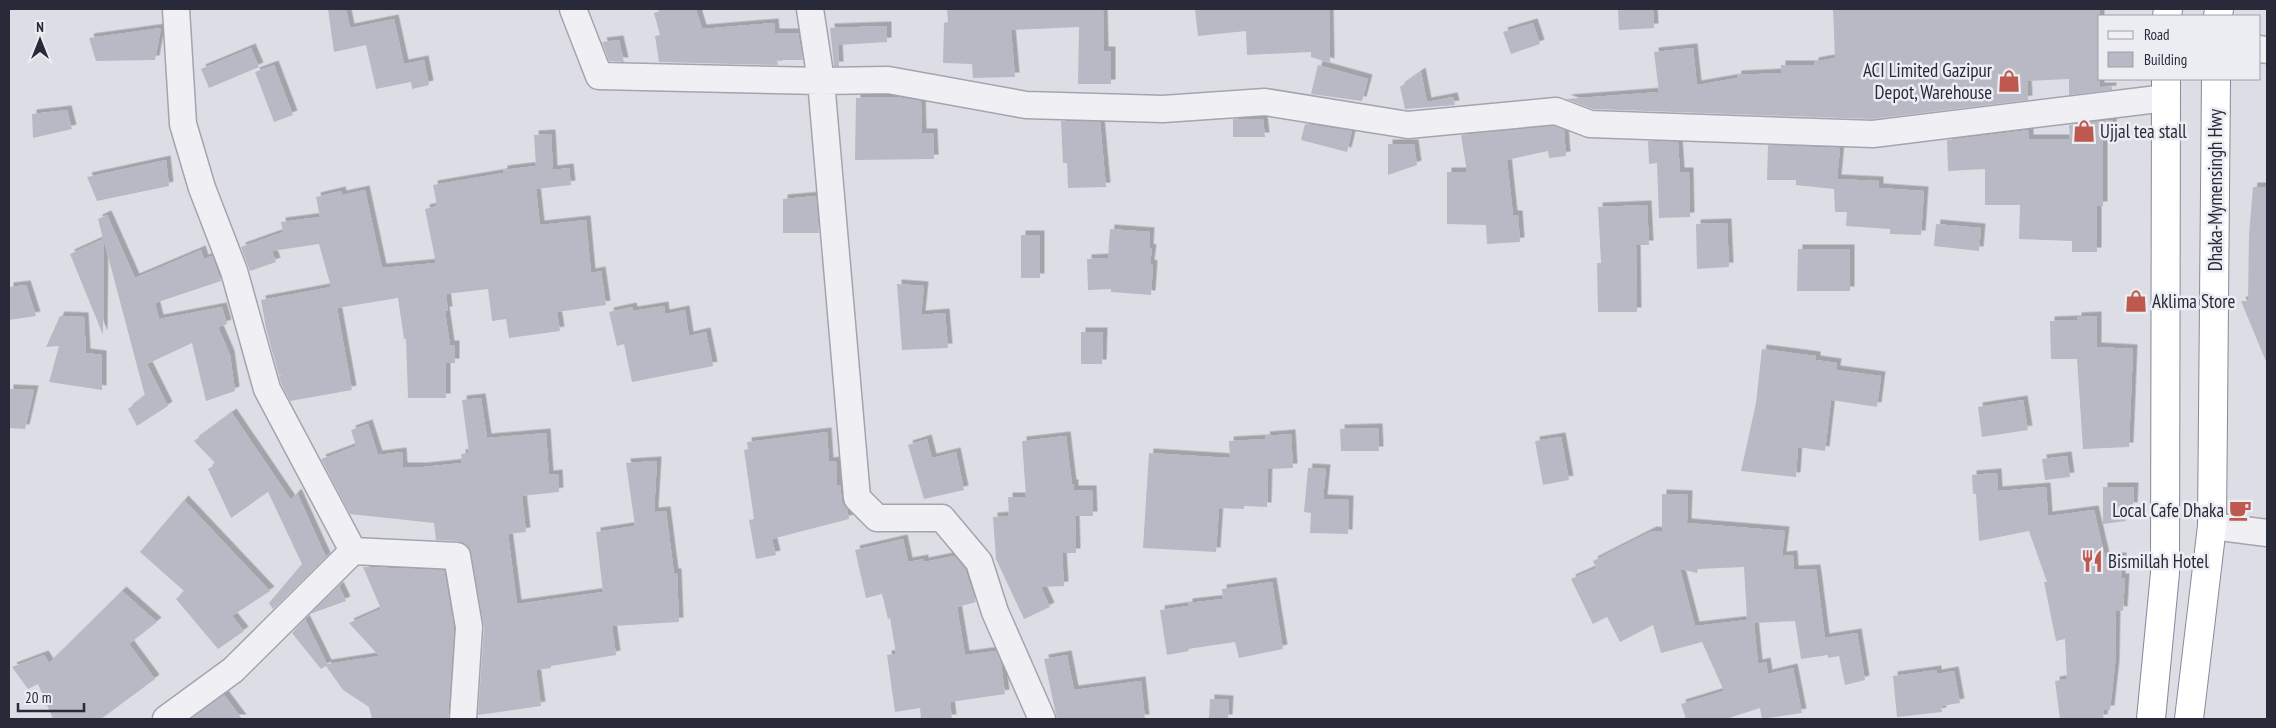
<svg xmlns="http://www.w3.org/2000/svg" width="2276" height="728" font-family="'PT Sans Narrow',sans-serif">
<defs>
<filter id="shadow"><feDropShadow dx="4.5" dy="-4.5" stdDeviation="0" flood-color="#0004"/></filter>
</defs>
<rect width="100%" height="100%" fill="#dddee5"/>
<path fill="#b8b9c4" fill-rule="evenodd" filter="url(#shadow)" d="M328,9H346L350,28L394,19L404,64L424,60L429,85L412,89L411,82L376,89L366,45L334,52Z
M667,9H696L702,29L774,23L775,33H798L803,60H777L778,65L659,62L655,36L660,35L654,13Z
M947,9H1103L1104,51H1111V84H1078L1079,27L1011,30L1015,77L973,78L972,64L943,63L944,23L948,22Z
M1195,9H1329L1330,63L1311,57V52L1247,55L1246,31L1198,36Z
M1618,9H1653L1654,28L1619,30Z
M1833,9H2100V87H2112V90L2069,95V79L2027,81L2028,100L1872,119L1593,109L1566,99L1659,92L1654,52L1693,48L1697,85L1737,78V75L1781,73V65H1814V62L1835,58Z
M1533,23L1540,44L1511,54L1503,32Z
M887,26V42L838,45L839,66H834L830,28Z
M161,28L155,60L96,61L89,38Z
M619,40L624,62L609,61L602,42Z
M251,48L259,67L209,88L201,69Z
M274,65L293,115L274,122L255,72Z
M1318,65L1368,79L1362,101L1311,94Z
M1421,72L1427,102L1453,97L1455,105L1405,109L1400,87Z
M896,97L921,101L922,133H933L934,159L855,160L856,98Z
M67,110L72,129L33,138L32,114Z
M1233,119H1263L1265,137H1233Z
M2112,120L2113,134H2103V206H2097V252H2072V241L2019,239L2020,205H1985V169L1948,171L1947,140L2029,130V139H2070L2069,125Z
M1061,121L1100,122L1106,187L1068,188L1067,163H1063Z
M1305,124L1352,131L1347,152L1301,140Z
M1554,126L1564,130L1566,156L1549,158L1548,151L1507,160L1513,215H1518L1520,242L1487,244L1486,225L1447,224V172H1467L1461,135Z
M551,134L553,170L569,168L571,185L536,189L540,225L586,220L591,273L601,271L606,305L557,312L560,331L509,338L506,319L492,321L488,289L446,294L448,311H445L450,345H455V363H446V398H408L406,339H404L398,298L337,308L352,390L290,401L281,383L279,377L282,374L279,376L266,328L261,300L331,287L319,244L272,251L276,262L250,271L241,247L283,232L281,222L320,217L316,197L341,191L342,195L365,190L382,268L436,263L425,209L437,206L433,185L503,173V170L536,166L534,135Z
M1648,141L1678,142L1680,172H1689L1690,217L1659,218L1657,163L1649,164Z
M1388,144H1414L1417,165L1388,175Z
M1768,145L1840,148L1837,179L1879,181V188L1924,191L1921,235L1890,234V229L1846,226L1847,212H1835L1834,189L1796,185V180H1767Z
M166,160L169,186L97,201L87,177Z
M2253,187H2267V364L2241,301H2248L2249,235Z
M816,196L819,233H783V199Z
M1647,205L1649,245H1636L1637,312H1598L1597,263H1601L1598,207Z
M107,215L135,278L201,250L204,259L212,256L221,281L155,303L159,319L222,307L227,324L218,327L230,355L235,391L206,401L192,343L147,364L168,406L137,426L128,409L145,396L104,241L103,335L70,254L103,239L98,219Z
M1727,223L1729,267L1697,269L1696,224Z
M1936,224L1981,228L1979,251L1934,246Z
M1110,229L1150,232L1149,248L1152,249L1150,264L1153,265L1151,295L1111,292V289L1088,290L1087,259L1108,258Z
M1021,235H1040V278H1021Z
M1798,249H1850V291H1797Z
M897,284L924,286L921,315L945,313L948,348L902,350Z
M26,285L36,316L9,320V287Z
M664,306L665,314L685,310L689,336L706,332L713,366L632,382L624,344L617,346L609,312L632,307L633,311Z
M60,316L84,317L86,353L102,355V390L49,382L59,346L46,347Z
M2097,316V347L2133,349L2129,447L2083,449L2077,359H2051L2050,321L2077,320V317Z
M1081,332H1103L1102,364H1081Z
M1762,349L1816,356V360L1837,363L1836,370L1881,376L1877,407L1831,400L1825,451L1798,447L1796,477L1741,471L1756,403Z
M9,389L34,390L25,429L9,428Z
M481,398L487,438L546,433L549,475L558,474L559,492L522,496L526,532L508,534L517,604L603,592L596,532L635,526L626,463L657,461L654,512L666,511L674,573H677L679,622L612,626L616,655L551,666V668L536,670L541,706L478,715L484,628L469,548L458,541L436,540L434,523L350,514L321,459L356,446L351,430L368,424L378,455L402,452L403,467H423L462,463L461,454L469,453L462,400Z
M2023,400L2028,430L1982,437L1978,407Z
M232,413L291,500L297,493L326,557L273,609L269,603L302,564L268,492L231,518L208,469L216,464L194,441Z
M1378,428L1379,451H1341L1340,429Z
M827,432L829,462L836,461L837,486L840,485L842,502L847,509L849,519L772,539L776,555L756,559L749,520L754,519L744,450L748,449L747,442Z
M1291,434L1293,468L1268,469L1267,507L1244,506V509L1219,508L1216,552L1143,548L1149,453L1230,458L1229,441L1266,439L1265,436Z
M1066,436L1072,484H1074V490H1092L1093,516H1075L1076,553H1062L1064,586L1041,587L1050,607L1024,619L996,559L993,517L1009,516L1008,497H1026L1022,441Z
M1561,437L1569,480L1543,485L1535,441Z
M927,439L932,458L956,452L964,490L924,499L908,445Z
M2067,456L2070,477L2045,480L2042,459Z
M1308,468L1326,469L1323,499L1349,500L1348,534L1310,533L1311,513L1304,512Z
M1997,473L1998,491L2046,487L2048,516L2094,510L2105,557H2122L2121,578H2125L2123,611L2116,610L2115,665L2110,710H2104L2103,719H2060L2055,681L2067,679L2065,639L2056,641L2044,582H2047L2029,531L1979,541L1976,494H1973L1972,475Z
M2103,487H2134L2133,507L2122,506L2126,521L2103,524Z
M1662,494L1688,495L1687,523L1785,531L1782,556L1793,555L1794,570L1816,569L1825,638L1857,633L1865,680L1845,685L1839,656L1828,658V655L1801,659L1795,621L1754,623L1758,664L1766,662L1768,674L1793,668L1802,713L1762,719L1760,708L1726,719H1686L1681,704L1724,691L1702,642L1661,653L1653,625L1620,642L1607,617L1593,624L1571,579L1596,568L1593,561L1652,531L1662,532ZM1744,567L1747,620L1695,626L1680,569L1697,573L1698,569Z
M184,500L270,591L232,616L244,631L218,649L176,599L184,591L140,552Z
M903,539L908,562L924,559V562L954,556L965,569L976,602L957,607L965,655L996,651L1001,663L1005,694L950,702L952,719H921L920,708L895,712L887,655L896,654L890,618L888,619L882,594L866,598L855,550Z
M363,567L444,570L454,628L448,719H372L369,707L343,690L326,666L321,669L292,633L305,619L327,664L379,656L349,623L381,609Z
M1272,582L1283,649L1239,658L1235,642L1188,649L1189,651L1167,655L1160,610L1188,606V603L1223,599L1222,589Z
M339,586L346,601L310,614Z
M122,591L157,622L129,644L155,679L101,719H53L38,684L28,689L12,667L44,655L49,663Z
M1067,655L1074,690L1141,681L1145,719H1057L1044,659Z
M1937,670V674L1954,671L1960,703L1941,706L1942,712L1897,717L1893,676Z
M224,695L242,719H191Z
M1210,699L1229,700L1228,719H1209Z"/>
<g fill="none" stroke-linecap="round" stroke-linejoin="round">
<defs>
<path id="minor" d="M176,9L183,124L202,188L234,271L267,389L353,551
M573,9L599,76L821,81L888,80L1026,105L1163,109L1265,102L1408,125L1556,111L1590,124L1873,134L2166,98
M810,9L821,81L857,498L877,518H942L979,562L995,612L1042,719
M2260,49L2267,50
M2212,526L2267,533
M166,719L233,670L353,551L457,556L469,627L463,719"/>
<path id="highway" d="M2167,16L2168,9
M2218,16L2219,9
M2151,719L2165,573L2166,79
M2189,719L2212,526L2216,79"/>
</defs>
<use href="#minor" stroke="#a3a4ae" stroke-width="29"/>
<use href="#highway" stroke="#86899a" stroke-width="30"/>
<use href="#minor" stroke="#efeff4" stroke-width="26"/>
<use href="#highway" stroke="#fff" stroke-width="28"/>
</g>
<defs>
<symbol id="shop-bare" viewBox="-9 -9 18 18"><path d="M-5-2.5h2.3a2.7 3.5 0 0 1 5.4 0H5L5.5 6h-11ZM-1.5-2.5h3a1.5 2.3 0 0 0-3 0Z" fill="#bd594f" stroke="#ecedf3" stroke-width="2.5" paint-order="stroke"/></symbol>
<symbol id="cafe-bare" viewBox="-9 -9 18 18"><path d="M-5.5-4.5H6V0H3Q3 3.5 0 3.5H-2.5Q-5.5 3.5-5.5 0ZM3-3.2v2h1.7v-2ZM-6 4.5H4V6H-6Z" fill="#bd594f" stroke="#ecedf3" stroke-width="2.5" paint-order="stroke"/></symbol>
<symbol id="restaurant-bare" viewBox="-9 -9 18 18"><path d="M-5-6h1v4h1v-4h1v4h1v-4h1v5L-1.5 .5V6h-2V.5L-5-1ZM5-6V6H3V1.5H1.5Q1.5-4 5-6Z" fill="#bd594f" stroke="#ecedf3" stroke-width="2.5" paint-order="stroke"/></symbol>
</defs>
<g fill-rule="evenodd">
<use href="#shop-bare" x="1993" y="65" width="32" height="32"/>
<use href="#shop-bare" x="2068" y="115" width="32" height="32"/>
<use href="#shop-bare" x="2120" y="285" width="32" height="32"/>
<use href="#cafe-bare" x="2224" y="494" width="32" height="32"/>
<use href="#restaurant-bare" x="2076" y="545" width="32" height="32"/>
</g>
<g text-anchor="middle" stroke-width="5" stroke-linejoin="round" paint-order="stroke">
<g font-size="19" fill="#282a39" stroke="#ecedf3" text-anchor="start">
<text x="1992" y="77" text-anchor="end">ACI Limited Gazipur<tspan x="1992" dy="22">Depot, Warehouse</tspan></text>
<text x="2100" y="138">Ujjal tea stall</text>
<text x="2152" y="308">Aklima Store</text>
<text x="2224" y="517" text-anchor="end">Local Cafe Dhaka</text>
<text x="2108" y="568">Bismillah Hotel</text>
</g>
<g font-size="19" fill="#282a39" stroke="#ecedf3">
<text transform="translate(2215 190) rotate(-90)" y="7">Dhaka-Mymensingh Hwy</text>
</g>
</g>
<rect width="2276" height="728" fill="none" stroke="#282a39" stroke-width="20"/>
<rect x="2098" y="15" width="162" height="65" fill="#ecedf3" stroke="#9e9fa9"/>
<rect x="2108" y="31" width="25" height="8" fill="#efeff4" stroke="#9e9fa9"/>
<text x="2144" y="40" font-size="15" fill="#282a39">Road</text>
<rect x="2108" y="52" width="25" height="15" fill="#b8b9c4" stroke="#9e9fa9"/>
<text x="2144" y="65" font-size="15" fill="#282a39">Building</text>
<g transform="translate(40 40)" stroke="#ecedf3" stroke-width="4" paint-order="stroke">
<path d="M0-4L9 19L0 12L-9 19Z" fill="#282a39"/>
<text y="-8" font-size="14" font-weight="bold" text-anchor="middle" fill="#282a39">N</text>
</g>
<path d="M18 703v8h66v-8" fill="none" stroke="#282a39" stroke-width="2.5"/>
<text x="25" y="703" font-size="15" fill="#282a39" stroke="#ecedf3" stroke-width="4" paint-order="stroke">20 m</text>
</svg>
